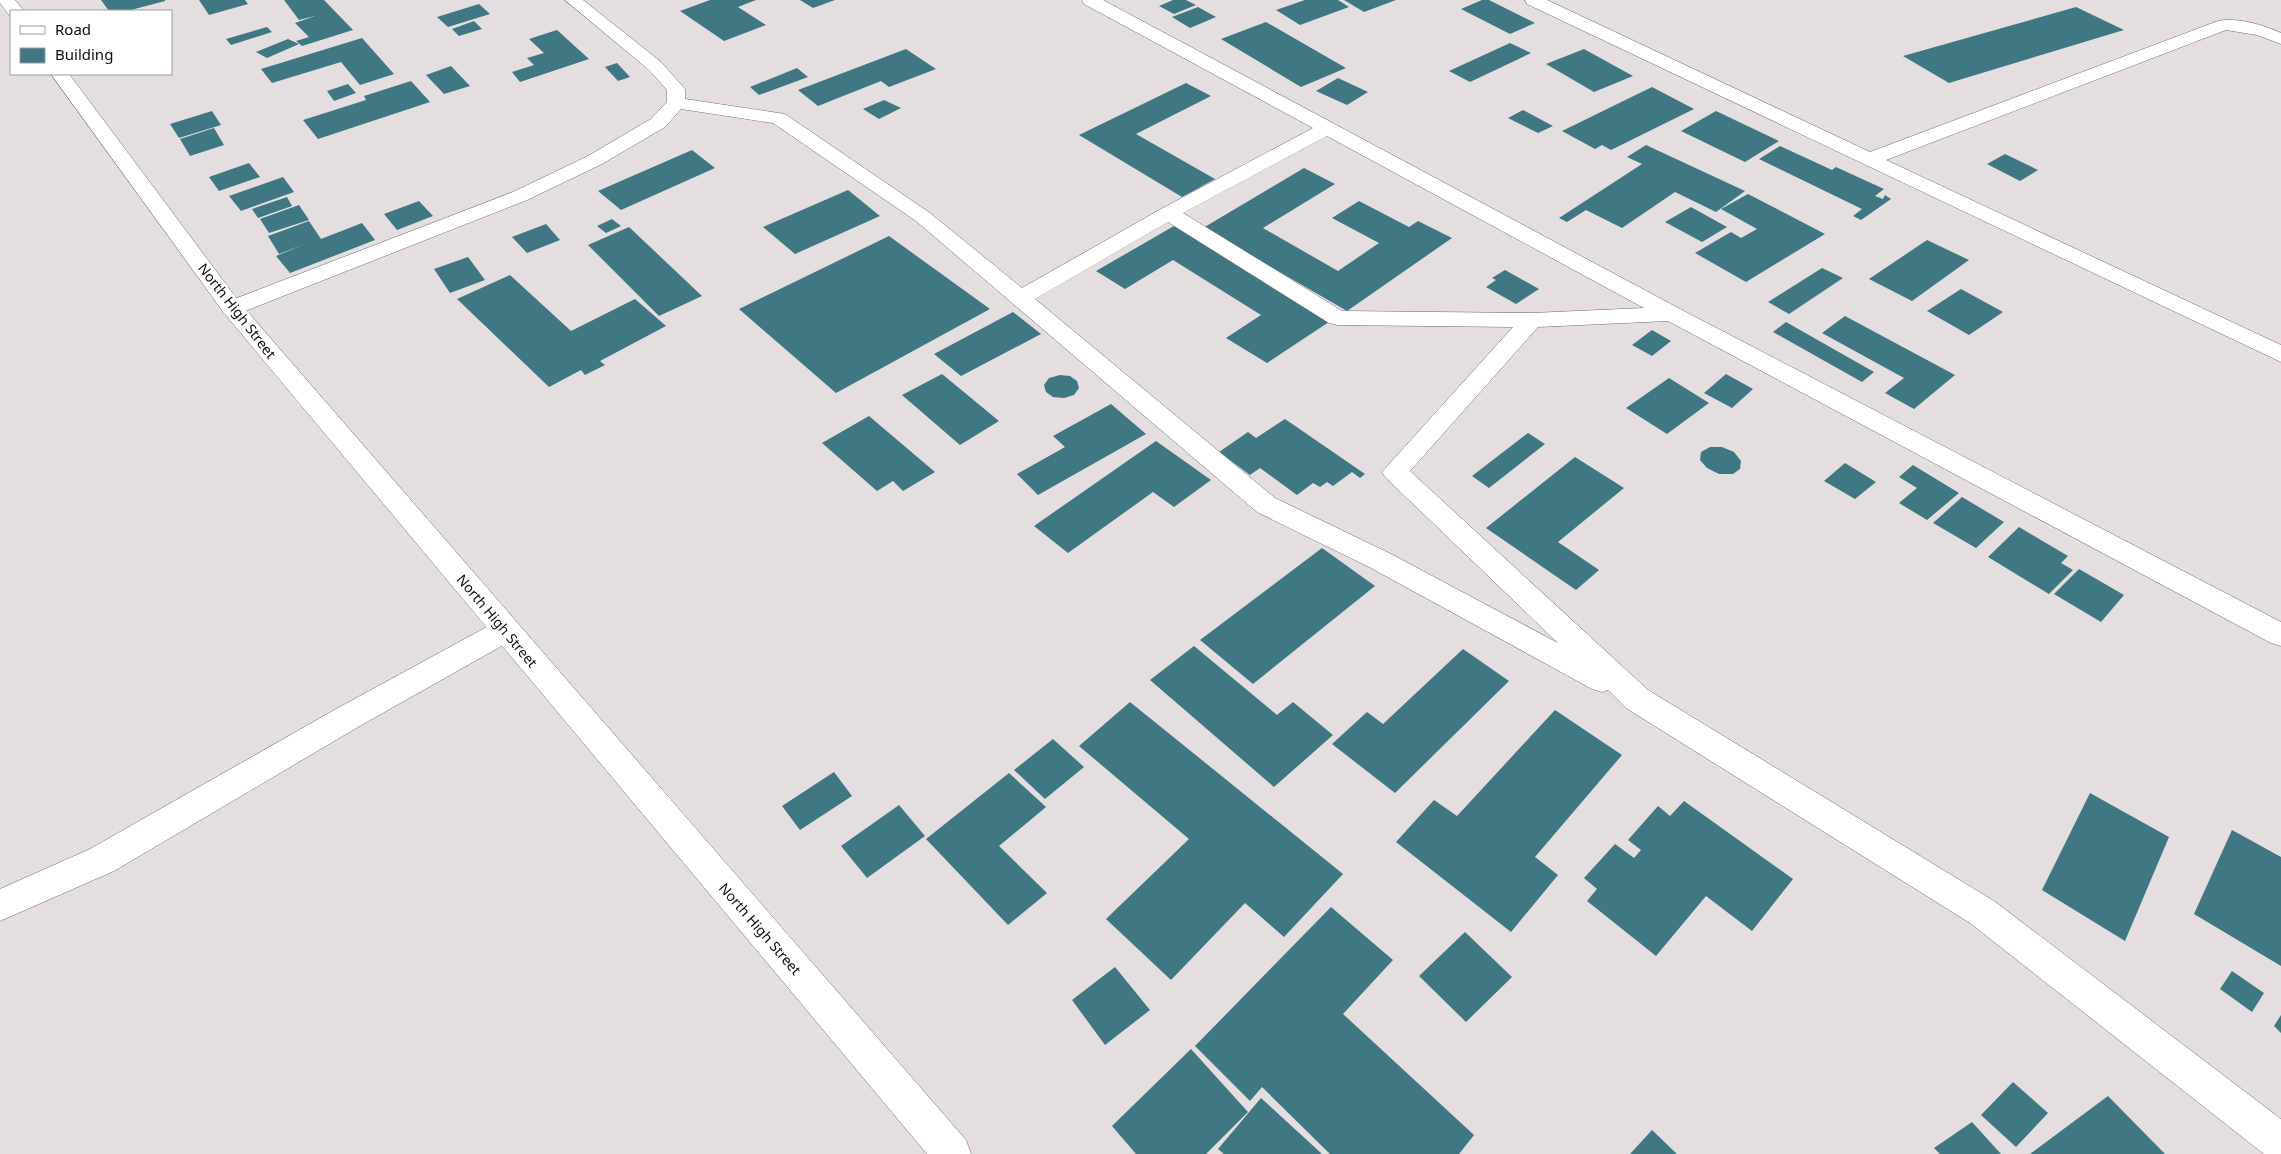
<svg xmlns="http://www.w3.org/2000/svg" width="2281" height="1154" font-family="'Noto Sans',sans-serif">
<rect width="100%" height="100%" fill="#e4dee0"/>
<path fill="#3f7783" d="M101,0H165V1L127,11H109Z
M199,0H245L248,4L209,15Z
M284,0H324L353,30L302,46L296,41L309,37L295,23L315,16L299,20Z
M710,0H756L738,7L766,25L724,41L680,11Z
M800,0H835L813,8Z
M1173,0H1186L1196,5L1174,14L1159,6Z
M1305,0H1338L1349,7L1300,25L1276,10Z
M1344,0H1396L1364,12Z
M1482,0H1489L1535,23L1510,34L1461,9Z
M479,4L490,14L448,27L437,17Z
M1198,7L1216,17L1190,28L1172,17Z
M2076,7L2124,30L1949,83L1903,56Z
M474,21L482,29L459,36L452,29Z
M1266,22L1346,68L1301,87L1221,39Z
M267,27L272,32L231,45L226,39Z
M557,30L589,59L520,82L512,72L534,65L527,58L544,53L529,39Z
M362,38L394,74L360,85L341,62L272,83L261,69Z
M288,39L299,44L267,58L256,52Z
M1510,43L1531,53L1470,82L1449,71Z
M906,49L936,69L889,87L881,81L818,106L798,90Z
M1584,49L1633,76L1594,92L1546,64Z
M617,63L630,77L618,81L605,67Z
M451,66L470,86L444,94L426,75Z
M797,68L808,77L759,95L750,87Z
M1338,78L1368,92L1347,105L1316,91Z
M411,81L430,102L318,139L303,120L366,100L364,96Z
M1186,83L1211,96L1136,134L1215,179L1182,197L1079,135Z
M348,84L356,93L334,101L327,91Z
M1652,87L1694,109L1611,150L1602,145L1595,149L1562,131Z
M884,100L901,108L879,119L863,109Z
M1523,110L1553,126L1538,133L1508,118Z
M212,111L221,125L179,138L170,124Z
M1716,111L1779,141L1745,162L1681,131Z
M214,128L224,145L190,156L180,139Z
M1646,145L1745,191L1716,212L1675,192L1622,228L1586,210L1567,222L1559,218L1642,164L1627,157Z
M1780,146L1832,170L1836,167L1884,189L1875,196L1883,199L1885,195L1891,199L1861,220L1853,216L1862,209L1759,159Z
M692,150L715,168L621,210L598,191Z
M2005,154L2038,170L2020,181L1987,164Z
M249,163L260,177L219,191L209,177Z
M1304,168L1335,184L1263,228L1338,271L1379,243L1332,218L1359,201L1409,227L1418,221L1452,238L1347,311L1203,228Z
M283,177L294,192L241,211L229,196Z
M848,190L880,216L795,254L763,227Z
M1748,194L1825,234L1746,282L1695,253L1731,232L1741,238L1757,229L1721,209Z
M287,197L292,206L258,218L252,209Z
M419,201L433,216L397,230L384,214Z
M299,205L309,220L269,233L260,219Z
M1691,207L1727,227L1702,242L1665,222Z
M612,219L621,226L606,233L597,226Z
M309,221L321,239L362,223L375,240L290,273L276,256L305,244L279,254L268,236Z
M546,224L560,240L527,253L512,237Z
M1174,226L1332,320L1267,363L1226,338L1261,315L1173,260L1125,289L1096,271Z
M629,227L702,296L659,316L588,245Z
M889,236L990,309L836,393L739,309Z
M1927,240L1969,260L1912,301L1869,279Z
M468,257L485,280L450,293L434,269Z
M1822,268L1843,278L1789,314L1768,302Z
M1505,270L1539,289L1516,304L1486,287L1496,280L1492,278Z
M510,275L571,331L635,299L666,326L600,361L605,365L585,375L581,370L549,387L457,299Z
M1961,289L2003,312L1969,335L1927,311Z
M1013,312L1041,334L961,376L934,354Z
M1845,316L1955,375L1914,409L1885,393L1904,378L1822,333Z
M1786,322L1874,372L1862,382L1773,332Z
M1652,330L1671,341L1652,356L1632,345Z
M942,374L999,421L960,445L902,395Z
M1726,374L1753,389L1732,408L1704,393Z
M1060,375L1070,376L1077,381L1079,388L1074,395L1064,398L1053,397L1046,392L1044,385L1049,378Z
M1669,378L1709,403L1667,434L1626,408Z
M1111,404L1146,434L1038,495L1017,474L1065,447L1053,436Z
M869,416L935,472L903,491L893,481L877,491L822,443Z
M1285,419L1365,474L1360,478L1352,472L1333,486L1327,482L1320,487L1313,483L1297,495L1260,468L1250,475L1219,452L1248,432L1256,438Z
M1528,433L1545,444L1489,488L1472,476Z
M1156,441L1211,480L1174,507L1153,492L1068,553L1034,526Z
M1710,447H1722L1734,452L1741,461L1740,469L1733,474H1719L1707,468L1700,460L1701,452Z
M1575,457L1624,488L1558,542L1599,570L1576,590L1486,528Z
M1845,463L1876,482L1855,499L1824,481Z
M1913,465L1959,493L1927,520L1899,503L1917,488L1899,477Z
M1962,497L2004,522L1976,548L1933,523Z
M2019,527L2068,556L2061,563L2073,570L2049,594L1988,557Z
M1322,548L1375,586L1253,684L1200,640Z
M2079,569L2124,595L2101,622L2054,594Z
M1194,646L1277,715L1293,702L1333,735L1274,787L1150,680Z
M1463,649L1509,681L1395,793L1332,744L1367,712L1383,724Z
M1130,702L1343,874L1284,937L1245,903L1171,980L1106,919L1189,839L1079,746Z
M1555,710L1622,755L1535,857L1558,875L1511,932L1396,842L1434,800L1457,816Z
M1053,739L1084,767L1045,799L1014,770Z
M834,772L852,796L800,830L782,806Z
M1009,773L1046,807L999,846L1047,893L1008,925L926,839Z
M2090,793L2169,837L2125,941L2042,890Z
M1684,801L1793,879L1752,931L1706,896L1656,956L1587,901L1597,889L1584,878L1615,844L1634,858L1641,850L1628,840L1658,806L1670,816Z
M899,805L925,836L867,878L841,846Z
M2232,830L2281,857V966L2194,914Z
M1331,907L1393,960L1343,1014L1474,1135L1459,1154H1330L1262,1087L1250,1101L1195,1046Z
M1465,932L1512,977L1466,1022L1419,976Z
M1115,967L1150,1010L1105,1045L1072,1000Z
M2232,971L2264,993L2252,1012L2220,989Z
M2281,1015V1033L2274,1026Z
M1191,1049L1248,1112L1206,1154H1136L1112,1126Z
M2013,1082L2048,1113L2016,1147L1981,1115Z
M2108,1096L2165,1154H2030Z
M1261,1098L1322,1154H1224L1218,1149Z
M1972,1122L2001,1154H1940L1934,1148Z
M1652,1130L1677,1154H1630Z"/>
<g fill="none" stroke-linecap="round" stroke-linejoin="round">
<defs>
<path id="minor" d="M565,0H583L661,62L685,89V99L785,114L930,213L1022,288L1161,209L1313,128L1084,4L1082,0H1103L1680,309L2281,622V646L2271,643L1668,321L1538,327L1410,471L1648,690L1994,901L2281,1119V1154H2264L1970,923L1626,708L1608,690L1602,692L1592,689L1371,568L1257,512L916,221L773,123L681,109L665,127L602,164L527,200L240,313L232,315L224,313L221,308L224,303L513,192L588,156L651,119L667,102V90L649,70ZM1327,136L1644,308L1532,313L1342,311L1183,213ZM1168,222L1329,323L1337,325L1513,327L1382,472L1386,478L1558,643L1391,554L1275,498L1035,299Z
M1525,0H1547L1870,152L2218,21C2237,17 2264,25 2281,33V44L2257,35L2226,30L1886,160L2281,345V362L1527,4Z
M504,620L514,623L518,631L514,639L358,727L114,871L0,921V889L90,849L336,709L494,623Z"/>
<path id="highway" d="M0,0H15L24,11H11V15H9L0,3Z
M51,74H69L240,303L966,1140L971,1154H927L224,313Z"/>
</defs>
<use href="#minor" stroke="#706b6c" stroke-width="1"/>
<use href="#highway" stroke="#706b6c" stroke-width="1"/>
<use href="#minor" fill="#fff" fill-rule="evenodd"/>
<use href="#highway" fill="#fff" fill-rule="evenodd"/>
</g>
<g text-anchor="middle" stroke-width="5" stroke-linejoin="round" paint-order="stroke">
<g font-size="14" fill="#0f0d0e" stroke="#fff">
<text transform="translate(237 311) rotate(52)" y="5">North High Street</text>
<text transform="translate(497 621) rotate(50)" y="5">North High Street</text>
<text transform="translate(760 929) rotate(49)" y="5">North High Street</text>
</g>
</g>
<rect x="10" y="10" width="162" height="65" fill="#ffffff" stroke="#9f9e9f"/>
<rect x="20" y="26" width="25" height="8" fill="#ffffff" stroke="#9f9e9f"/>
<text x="55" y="35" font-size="15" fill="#0f0d0e">Road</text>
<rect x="20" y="48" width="25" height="15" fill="#3f7783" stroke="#9f9e9f"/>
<text x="55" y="60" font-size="15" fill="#0f0d0e">Building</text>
</svg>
